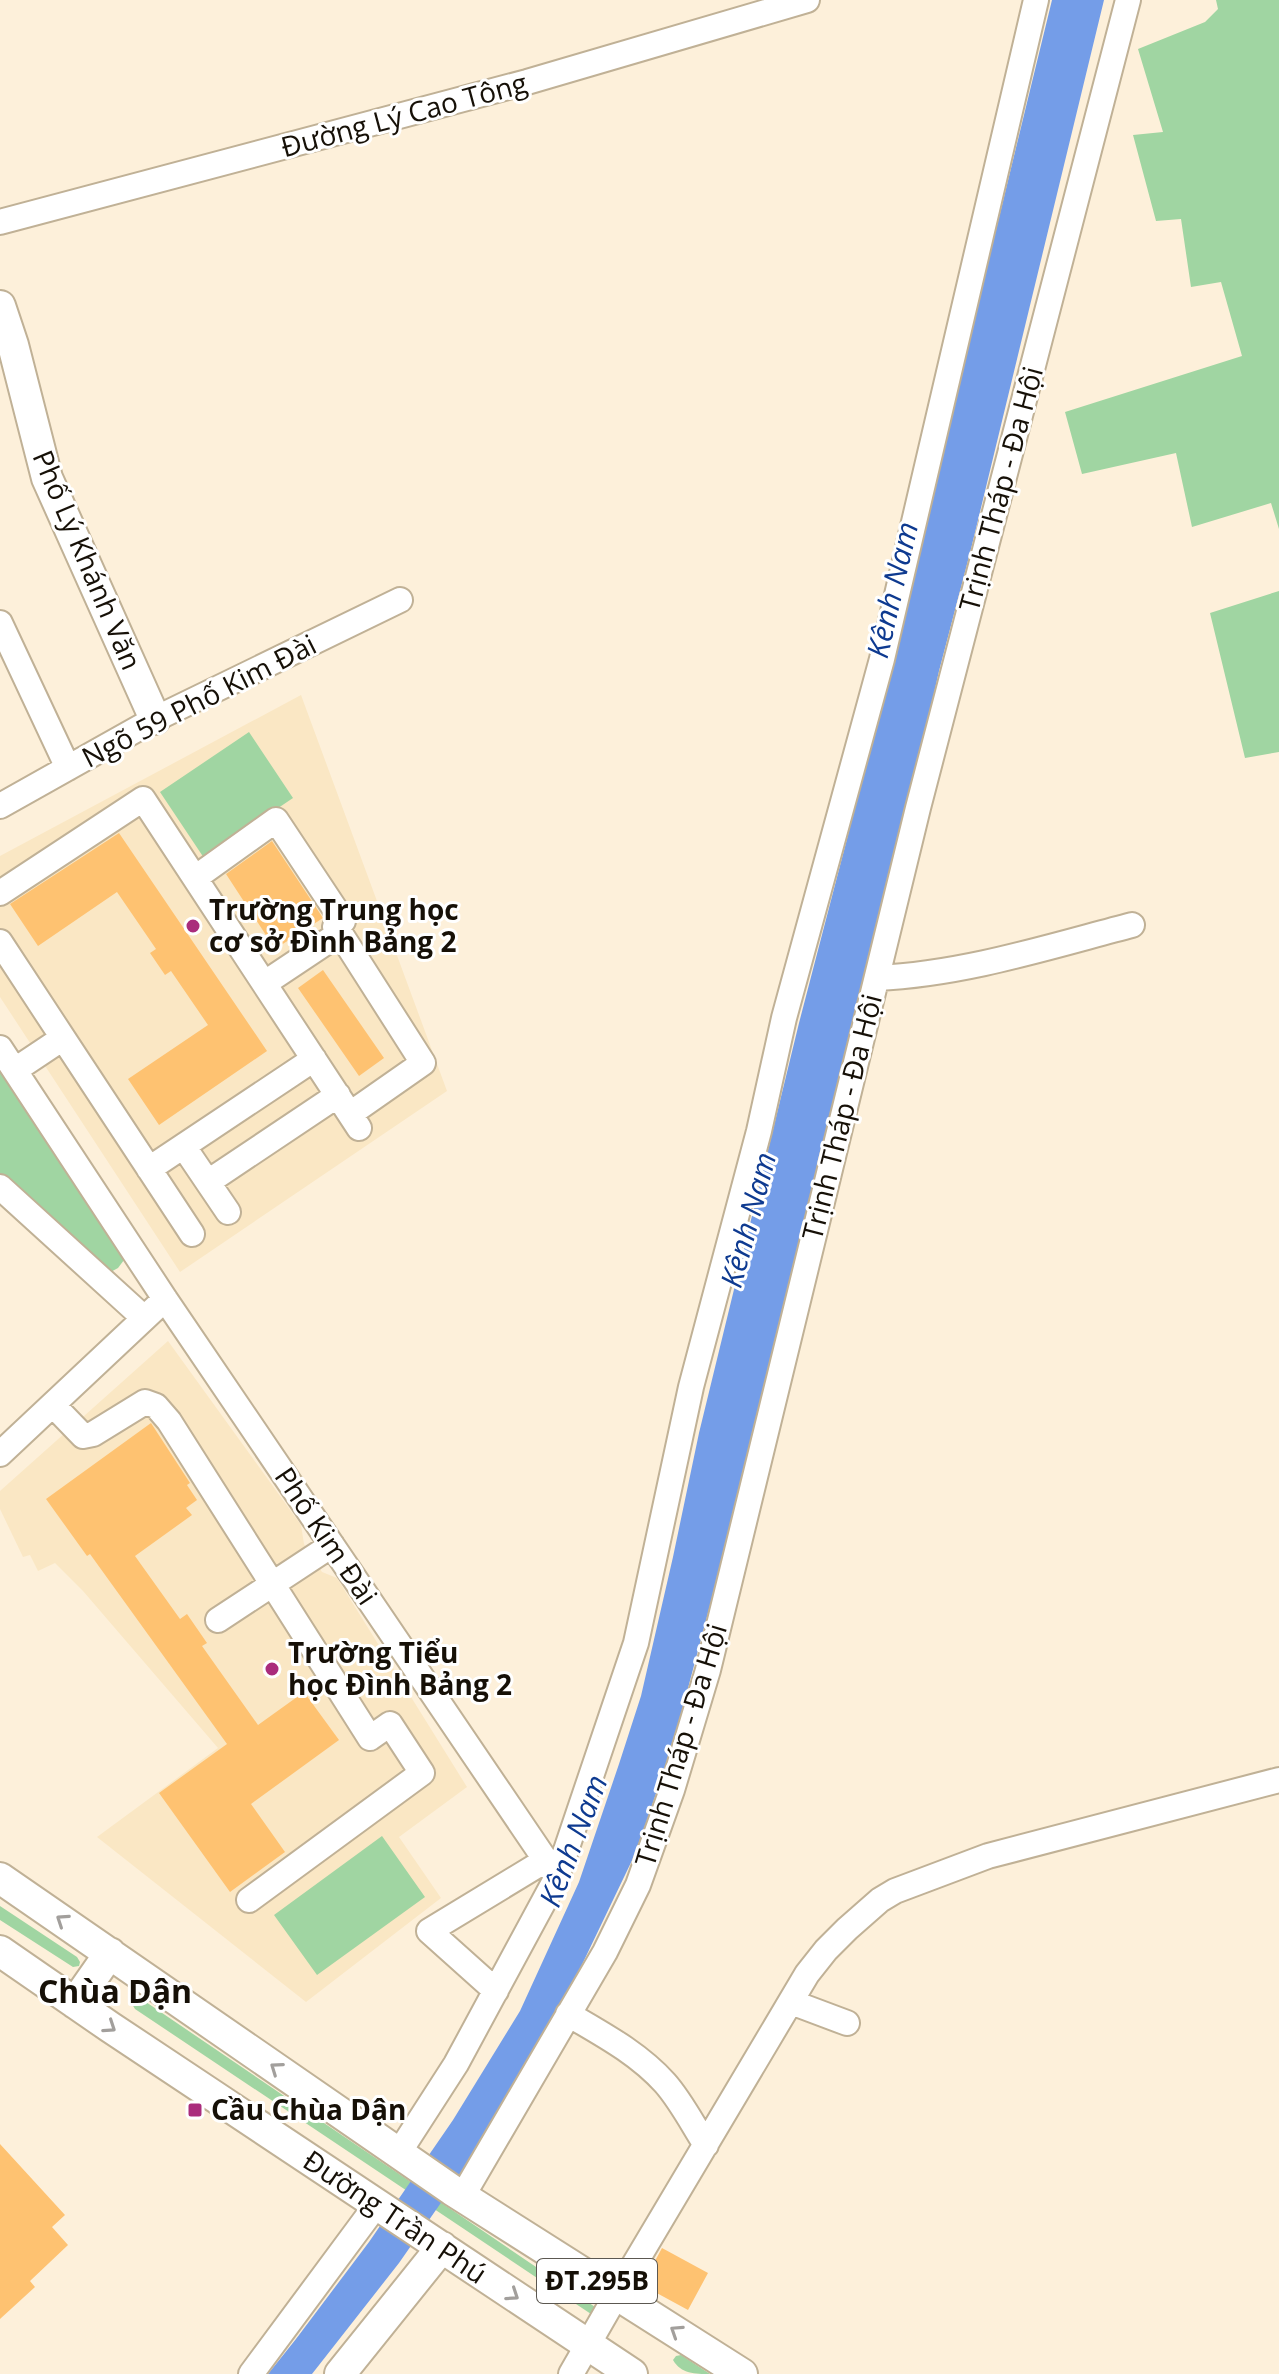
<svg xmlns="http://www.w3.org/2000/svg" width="1279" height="2374" font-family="'Open Sans',sans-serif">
<rect width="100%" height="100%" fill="#fdf0da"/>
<path fill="#fae7c4" d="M301,695L447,1091L180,1272L0,997V856Z
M168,1341L301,1525L304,1544L322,1572L337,1578L467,1787L399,1837L441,1898L306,2002L97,1837L218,1748L83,1591L55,1563L38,1571L30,1555L23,1557L0,1509V1491Z"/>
<path fill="#a0d5a2" d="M1216,0H1279V529L1271,503L1192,527L1176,453L1082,474L1065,412L1242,356L1221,282L1191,287L1181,219L1156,221L1133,135L1163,132L1138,49L1205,22L1218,9Z
M1279,591V752L1245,758L1210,613Z
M249,732L293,798L204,858L160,792Z
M0,1068L121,1248L124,1260L118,1268L107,1274L0,1177Z
M382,1836L425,1897L317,1975L274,1915Z
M0,1906L77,1957L80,1962L79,1966L73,1967L0,1920Z
M135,1999L143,2000L598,2309L593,2315L591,2314L573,2302L135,2009L132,2004Z
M681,2355L710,2374C695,2374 681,2374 673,2360L676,2356Z"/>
<path fill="#749de8" d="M1052,0H1104L971,549L939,671L888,900L758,1425L675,1737L637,1850L565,2000L461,2174L399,2263L312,2374H268L296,2339L369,2242L453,2120L520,2011L579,1882L619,1764L641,1696L673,1557L699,1433L799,1023L848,835L883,676L957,390Z"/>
<path fill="#fec271" d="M119,833L267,1051L159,1125L128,1079L208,1025L171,971L165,975L150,953L156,949L117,892L38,946L10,904Z
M272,841L323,918L275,949L226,874Z
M323,970L384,1058L359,1076L298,988Z
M151,1423L190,1483L187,1485L197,1500L186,1508L192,1515L135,1556L180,1619L187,1614L207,1643L202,1646L258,1725L304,1692L339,1740L251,1804L285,1852L230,1892L159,1793L227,1744L90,1554L87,1556L46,1499Z
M0,2144L65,2215L52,2227L68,2245L30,2281L35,2287L0,2319Z
M662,2248L708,2273L688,2310L642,2285Z"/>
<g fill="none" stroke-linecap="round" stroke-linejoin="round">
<defs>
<path id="minor" d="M0,222L527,82L807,0
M0,623L68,768
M0,806L155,719L400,600
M195,878L276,820L343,921L335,927L340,933
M0,893L143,799L359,1128
M0,942L63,1038
M877,978C964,974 1048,947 1132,925
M265,983L340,933L423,1063L350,1114
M0,1048L165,1299L557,1877L456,2064L398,2154
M15,1070L63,1038L192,1234
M184,1147L228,1212
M149,1169L314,1059
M208,1182L338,1095
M0,1187L144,1318
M53,1405L83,1436L93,1434L145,1402L156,1406L169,1421L370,1738L390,1724L422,1773L249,1900
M0,1454L165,1299
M218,1620L332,1545
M557,1877L636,1643L691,1387L759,1131L784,1018L882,659L1036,0
M496,1991L429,1931L546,1860
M791,2002L847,2023
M568,2014C602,2034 638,2053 665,2083C681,2101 693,2125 706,2145
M462,2197L605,1952L638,1885L672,1790L708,1670L918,808L1128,0
M251,2374L377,2204
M571,2374L625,2280L807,1974L826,1950L847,1929L880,1900L895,1891L988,1856L1279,1780"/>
<path id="major" d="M0,306L13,345L47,478L155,719
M0,1878L452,2190L742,2374
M0,1951L110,2027L632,2374
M75,2003L110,1953
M340,2374L442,2247"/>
</defs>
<use href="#minor" stroke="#c0b196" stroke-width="28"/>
<use href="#major" stroke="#c0b196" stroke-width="34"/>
<use href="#minor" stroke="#fff" stroke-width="24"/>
<use href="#major" stroke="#fff" stroke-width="30"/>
</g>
<defs><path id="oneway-chevron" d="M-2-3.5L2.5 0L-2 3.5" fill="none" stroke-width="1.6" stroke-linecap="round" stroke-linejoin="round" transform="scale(2)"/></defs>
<g stroke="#a29f9c">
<use href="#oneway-chevron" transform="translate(62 1920) rotate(-146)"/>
<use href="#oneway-chevron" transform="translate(110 2027) rotate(34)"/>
<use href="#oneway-chevron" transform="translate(276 2068) rotate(-145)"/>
<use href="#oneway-chevron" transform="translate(513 2295) rotate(34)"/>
<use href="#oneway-chevron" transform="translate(676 2331) rotate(-147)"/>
</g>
<g fill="#aa2c7c" stroke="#fff" stroke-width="3">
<circle cx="193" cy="926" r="8"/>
<circle cx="272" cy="1669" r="8"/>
<rect x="187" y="2102" width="16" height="16" rx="4"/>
</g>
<g text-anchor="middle" stroke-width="6" stroke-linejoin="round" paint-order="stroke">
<rect fill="#fff" stroke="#5c5851" stroke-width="2" x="537" y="2259" width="120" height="44" rx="6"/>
<g font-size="26" font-weight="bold" fill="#161007">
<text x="597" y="2290">ĐT.295B</text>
</g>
<g font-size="28" fill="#161007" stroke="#fff">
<text transform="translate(404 115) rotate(-15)" y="10">Đường Lý Cao Tông</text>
<text transform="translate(1001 489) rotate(-75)" y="10">Trịnh Tháp - Đa Hội</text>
<text transform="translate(87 560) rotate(67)" y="10">Phố Lý Khánh Văn</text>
<text transform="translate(199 701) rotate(-27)" y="10">Ngõ 59 Phố Kim Đài</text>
<text transform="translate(842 1117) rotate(-76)" y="10">Trịnh Tháp - Đa Hội</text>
<text transform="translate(326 1536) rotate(56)" y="10">Phố Kim Đài</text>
<text transform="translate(681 1745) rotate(-73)" y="10">Trịnh Tháp - Đa Hội</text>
<text transform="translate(395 2217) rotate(34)" y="10">Đường Trần Phú</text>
</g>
<g font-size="28" font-weight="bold" fill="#161007" stroke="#fff" text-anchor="start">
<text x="209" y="920">Trường Trung học<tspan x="209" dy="32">cơ sở Đình Bảng 2</tspan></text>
<text x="288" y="1663">Trường Tiểu<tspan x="288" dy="32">học Đình Bảng 2</tspan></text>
<text x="211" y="2120">Cầu Chùa Dận</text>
</g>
<g font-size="30" font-style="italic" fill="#0e3a90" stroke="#fff">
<text transform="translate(893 590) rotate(-77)" y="10">Kênh Nam</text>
<text transform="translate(749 1220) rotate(-75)" y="10">Kênh Nam</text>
<text transform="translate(574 1841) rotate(-69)" y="10">Kênh Nam</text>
</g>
<g font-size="32" font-weight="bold" fill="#161007" stroke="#fff">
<text x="115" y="2003">Chùa Dận</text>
</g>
</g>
</svg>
